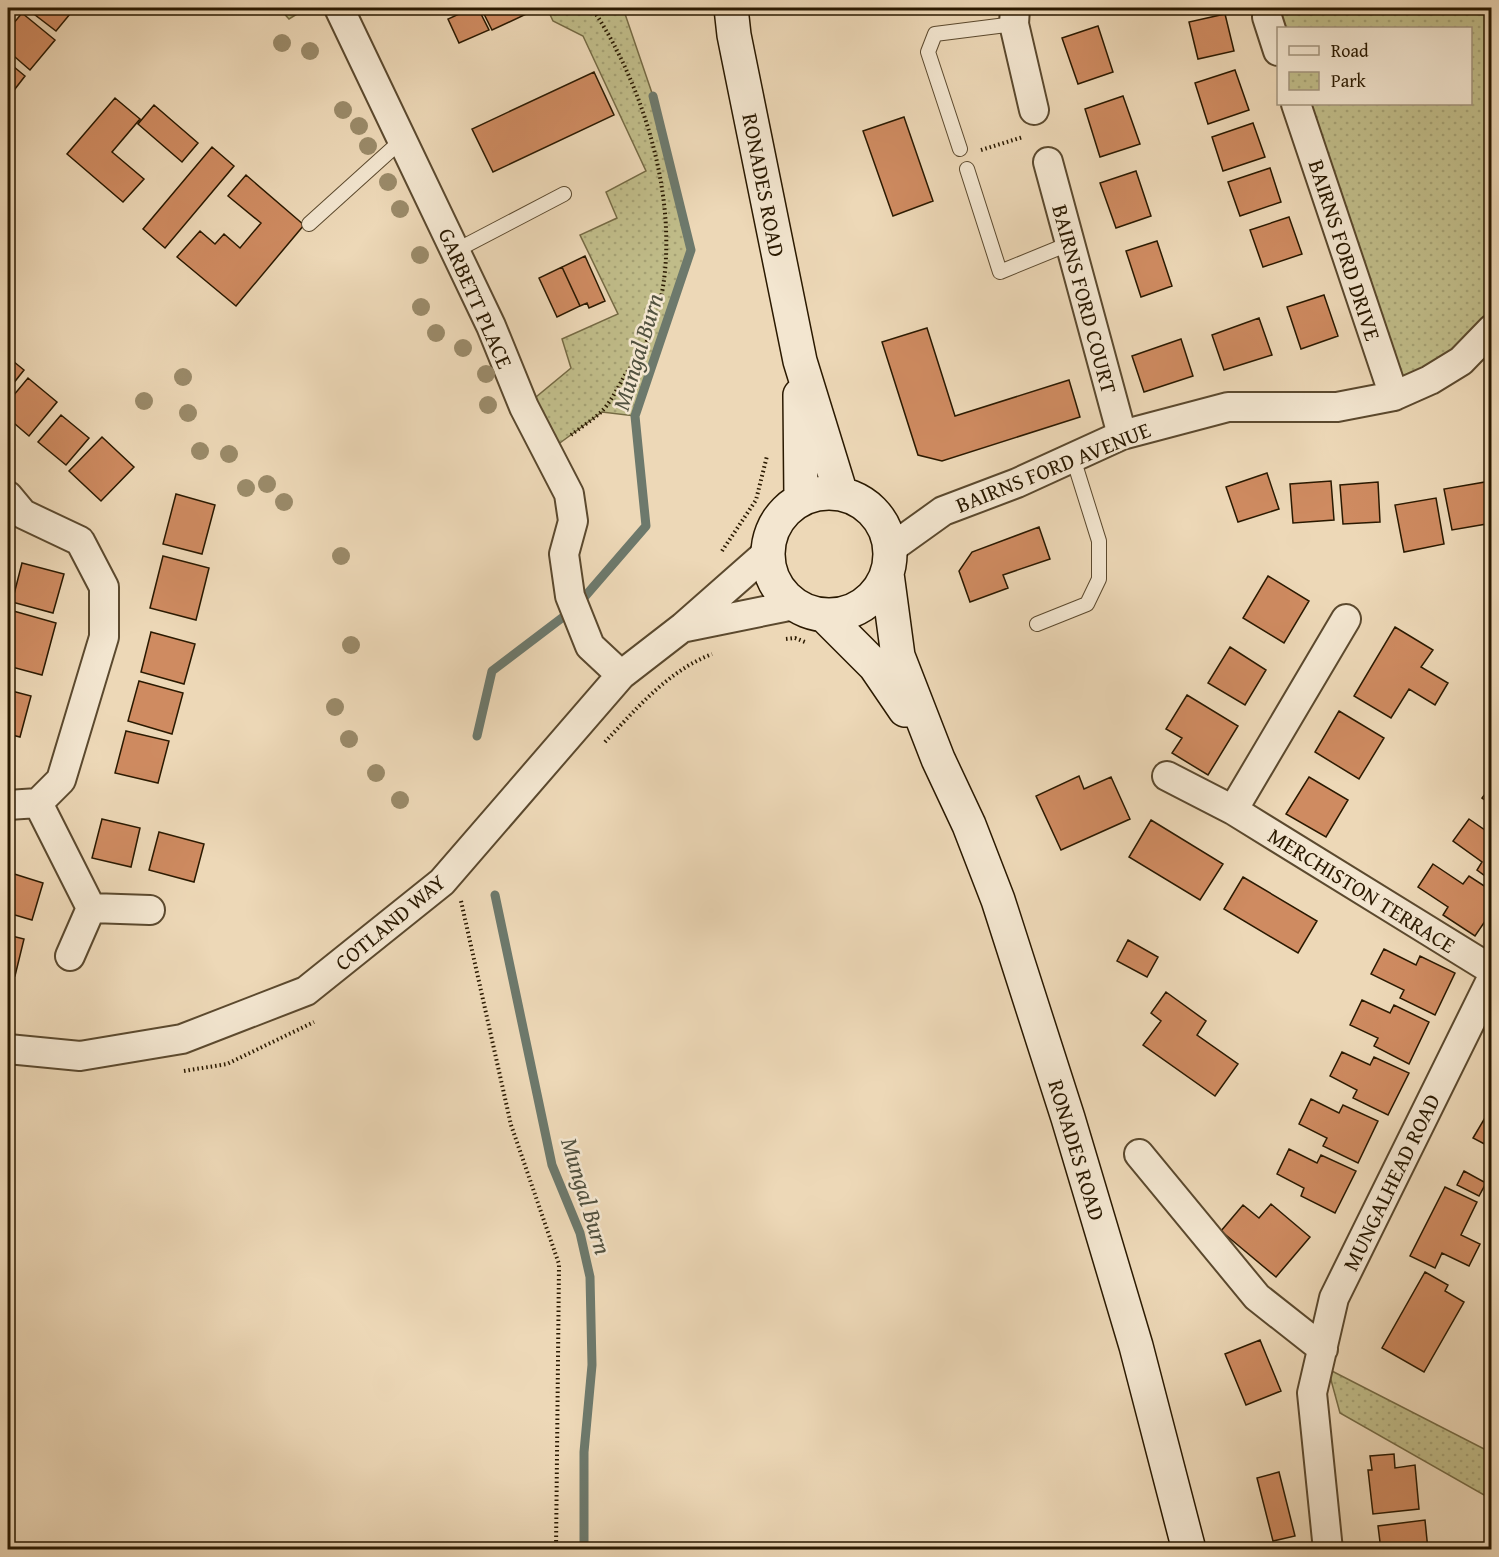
<svg xmlns="http://www.w3.org/2000/svg" width="1499" height="1557" font-family="'Gentium Book Plus',serif">
<defs>
<pattern id="park-dots" width="8" height="8" patternUnits="userSpaceOnUse" patternTransform="scale(1.5)"><rect width="8" height="8" fill="#c0bc89"/><path d="M2 2h.1M6 6h.1" fill="none" stroke="#a5a174" stroke-width="1.8" stroke-linecap="round"/></pattern>
</defs>
<rect width="100%" height="100%" fill="#edd8b7"/>
<filter id="stains"><feTurbulence type="fractalNoise" baseFrequency=".00333" numOctaves="4"/><feColorMatrix values="0 0 0 0 .2 0 0 0 0 .09 0 0 0 0 .02 0 0 0 .5 -.17"/></filter>
<radialGradient id="worn" r=".72"><stop offset=".6" stop-color="#630" stop-opacity="0"/><stop offset="1" stop-color="#630" stop-opacity=".3"/></radialGradient>
<path fill="url(#park-dots)" stroke="#756a44" stroke-width="1.5" d="M279,8H307L289,19Z
M547,8H623L653,96L691,250L635,416L602,412L549,451L524,407L571,368L562,339L618,314L580,235L617,218L606,192L646,171L583,36L553,21Z
M1268,8H1491V329L1394,396L1296,104H1470V28H1278Z
M1328,1369L1488,1451L1491,1446V1499L1340,1413Z"/>
<g fill="none" stroke-linecap="round" stroke-linejoin="round">
<path stroke="#6d796c" stroke-width="9" d="M477,736L492,671L575,608L646,526L635,416L691,250L653,96
M495,895L552,1165L580,1233L590,1277L592,1365L584,1452V1550"/>
</g>
<path fill="#cf8b61" stroke="#2a1900" stroke-width="1.5" d="M26,8H75L56,31Z
M472,8H478L489,30L459,43L448,19Z
M481,8H534L535,10L492,30Z
M1061,8H1101V10Z
M22,13L55,40L30,70L8,51V30Z
M1225,14L1234,51L1198,59L1189,22Z
M1098,26L1113,72L1078,84L1062,38Z
M8,62L25,76L8,98Z
M1235,70L1249,110L1208,124L1195,83Z
M594,72L614,115L493,172L472,129Z
M1123,96L1140,144L1100,157L1085,109Z
M115,98L140,119L112,152L144,179L123,202L67,154Z
M154,105L198,143L182,162L138,124Z
M904,117L933,201L893,216L863,131Z
M1253,123L1265,157L1223,171L1212,137Z
M212,147L234,166L165,248L143,229Z
M1270,168L1281,202L1240,216L1228,182Z
M1136,171L1151,216L1116,228L1100,183Z
M246,175L304,225L236,306L177,257L200,231L215,244L224,234L240,248L261,223L228,196Z
M1289,217L1302,254L1263,267L1250,230Z
M1157,241L1172,286L1141,297L1126,251Z
M585,256L605,301L589,308L587,303L580,306L562,267Z
M562,267L580,306L557,317L539,278Z
M1324,295L1338,336L1301,349L1287,307Z
M1259,318L1272,355L1224,370L1212,335Z
M927,328L955,416L1069,380L1080,417L942,461L918,455L882,342Z
M1181,339L1193,376L1144,392L1132,356Z
M8,357L24,370L8,390Z
M28,378L57,402L29,436L8,418V402Z
M61,415L89,438L66,465L38,442Z
M102,437L134,467L101,501L69,471Z
M1267,473L1279,509L1238,522L1226,487Z
M1331,481L1334,520L1293,523L1290,484Z
M1491,481L1492,523L1452,530L1444,489Z
M1378,482L1380,522L1343,524L1340,485Z
M176,494L215,505L202,554L163,544Z
M1436,498L1444,544L1404,552L1395,505Z
M1039,527L1050,559L1003,575L1008,588L970,602L959,571L972,552Z
M163,556L209,568L196,620L150,608Z
M22,563L64,574L53,613L12,602Z
M1268,576L1309,601L1284,643L1243,618Z
M10,610L56,623L42,675L8,666V621Z
M1395,627L1433,650L1421,667L1448,683L1435,705L1409,689L1391,718L1354,696Z
M151,632L195,644L184,684L141,672Z
M1230,647L1266,670L1245,705L1208,683Z
M139,681L183,693L172,734L128,721Z
M8,690L31,696L20,737L8,734Z
M1187,695L1238,726L1208,775L1172,753L1182,738L1166,729Z
M1339,711L1384,738L1359,779L1315,752Z
M126,731L169,741L158,783L115,773Z
M8,741L14,742L8,765Z
M1079,776L1084,789L1111,777L1130,819L1061,850L1036,796Z
M1309,777L1348,800L1326,837L1286,814Z
M1492,785V805L1482,798Z
M102,819L140,828L131,867L92,858Z
M1469,819L1492,835V881L1477,870L1482,862L1453,841Z
M1151,820L1223,864L1200,900L1129,857Z
M159,832L204,844L194,882L149,870Z
M1433,864L1463,884L1469,876L1492,891V911L1475,936L1443,915L1448,907L1418,887Z
M8,872L43,883L32,920L8,913Z
M1243,877L1317,921L1298,953L1224,909Z
M8,935L24,939L15,976L8,975Z
M1128,940L1158,957L1147,977L1117,961Z
M1384,949L1416,965L1420,956L1455,973L1435,1015L1400,998L1404,990L1371,974Z
M1166,992L1206,1021L1197,1035L1238,1064L1215,1096L1143,1045L1161,1021L1151,1013Z
M1362,1000L1390,1013L1394,1005L1429,1022L1409,1064L1374,1046L1378,1038L1350,1025Z
M1342,1052L1370,1065L1374,1057L1409,1073L1388,1115L1353,1098L1357,1090L1330,1076Z
M1311,1099L1339,1113L1343,1105L1378,1121L1358,1163L1323,1146L1327,1138L1299,1124Z
M1492,1106V1148L1473,1138Z
M1289,1149L1317,1163L1321,1155L1356,1171L1335,1213L1301,1196L1304,1188L1277,1174Z
M1464,1171L1486,1183L1479,1196L1457,1185Z
M1445,1187L1477,1202L1461,1235L1480,1244L1469,1266L1442,1253L1435,1268L1410,1256Z
M1271,1204L1310,1237L1276,1277L1221,1231L1243,1205L1259,1218Z
M1425,1272L1448,1285L1445,1291L1464,1302L1424,1372L1382,1348Z
M1260,1340L1281,1391L1246,1405L1225,1354Z
M1394,1454L1395,1468L1415,1465L1419,1509L1373,1514L1368,1470H1372L1370,1456Z
M1279,1472L1295,1536L1273,1541L1257,1478Z
M1425,1520L1428,1550H1381L1378,1526Z"/>
<g fill="none" stroke-linecap="round" stroke-linejoin="round">
<defs>
<path id="lane" d="M960,149L928,52L935,34L1014,24
M967,169L1000,272L1071,243
M309,224L402,140
M455,251L564,194
M1037,624L1087,604L1099,579V541L1073,458"/>
<path id="street" d="M339,8L491,326L524,407L569,494L573,521L564,554L570,596L590,646L621,675
M1015,8L1014,24L1034,110
M1268,8L1267,17L1278,51
M1296,104L1394,396
M1048,162L1122,435
M8,496L23,514L80,541L104,587V637L61,780L38,803
M890,549L943,511L1017,483L1122,435L1228,407H1337L1394,396L1430,380L1461,361L1492,329
M1346,619L1233,810L1492,970
M686,627L794,605
M1167,776L1233,810
M38,803L91,908L70,956
M8,805L38,803
M91,908L150,910
M8,1049L80,1056L182,1039L306,991L442,882L621,675L683,627L767,553
M1139,1154L1257,1297L1323,1349
M1328,1550L1312,1393L1334,1298L1492,978"/>
<path id="secondary" d="M731,8L734,35L800,361L841,494
M800,395L801,499
M768 554a61 61 0 1 1 122 0a61 61 0 1 1-122 0Z
M887,574L898,656L938,759L969,825L998,900L1068,1118L1136,1346L1189,1550
M824,615L875,666L905,710"/>
</defs>
<use href="#lane" stroke="#5b492e" stroke-width="16"/>
<use href="#street" stroke="#5b492e" stroke-width="32"/>
<use href="#secondary" stroke="#2a1900" stroke-width="36"/>
<path stroke="#2a1900" stroke-width="4" stroke-dasharray="1.5 3" stroke-linecap="butt" d="M981,150L1023,137
M571,435C580,428 591,421 600,413C610,404 618,387 625,375C632,365 640,355 645,345C694,245 651,95 592,8
M722,551L756,500L767,456
M786,639L795,638L805,642
M605,742C637,708 668,671 712,654
M461,901L511,1125L559,1264L556,1550
M184,1071L227,1064L314,1022"/>
<use href="#lane" stroke="#f3e6d0" stroke-width="14"/>
<use href="#street" stroke="#f3e6d0" stroke-width="28"/>
<use href="#secondary" stroke="#f3e6d0" stroke-width="33"/>
</g>
<g fill="#9a8a69">
<circle cx="282" cy="43" r="9"/>
<circle cx="310" cy="51" r="9"/>
<circle cx="343" cy="110" r="9"/>
<circle cx="359" cy="126" r="9"/>
<circle cx="368" cy="146" r="9"/>
<circle cx="388" cy="182" r="9"/>
<circle cx="400" cy="209" r="9"/>
<circle cx="420" cy="255" r="9"/>
<circle cx="421" cy="307" r="9"/>
<circle cx="436" cy="333" r="9"/>
<circle cx="463" cy="348" r="9"/>
<circle cx="486" cy="374" r="9"/>
<circle cx="183" cy="377" r="9"/>
<circle cx="144" cy="401" r="9"/>
<circle cx="488" cy="405" r="9"/>
<circle cx="188" cy="413" r="9"/>
<circle cx="200" cy="451" r="9"/>
<circle cx="229" cy="454" r="9"/>
<circle cx="267" cy="484" r="9"/>
<circle cx="246" cy="488" r="9"/>
<circle cx="284" cy="502" r="9"/>
<circle cx="341" cy="556" r="9"/>
<circle cx="351" cy="645" r="9"/>
<circle cx="335" cy="707" r="9"/>
<circle cx="349" cy="739" r="9"/>
<circle cx="376" cy="773" r="9"/>
<circle cx="400" cy="800" r="9"/>
</g>
<g text-anchor="middle" stroke-width="5" stroke-linejoin="round" paint-order="stroke">
<g font-size="22" fill="#2a1900" stroke="#f3e6d0">
<text transform="translate(764 185) rotate(79)" y="8">RONADES ROAD</text>
<text transform="translate(1345 250) rotate(72)" y="8">BAIRNS FORD DRIVE</text>
<text transform="translate(476 298) rotate(66)" y="8">GARBETT PLACE</text>
<text transform="translate(1085 299) rotate(75)" y="8">BAIRNS FORD COURT</text>
<text transform="translate(1053 467) rotate(-22)" y="8">BAIRNS FORD AVENUE</text>
<text transform="translate(1362 890) rotate(32)" y="8">MERCHISTON TERRACE</text>
<text transform="translate(390 922) rotate(-40)" y="8">COTLAND WAY</text>
<text transform="translate(1077 1150) rotate(73)" y="8">RONADES ROAD</text>
<text transform="translate(1391 1182) rotate(-64)" y="8">MUNGALHEAD ROAD</text>
</g>
<g font-size="24" font-style="italic" fill="#51513f" stroke="#f3e6d0">
<text transform="translate(638 352) rotate(-73)" y="8">Mungal Burn</text>
<text transform="translate(586 1196) rotate(73)" y="8">Mungal Burn</text>
</g>
</g>
<rect width="1499" height="1557" fill="none" stroke="#edd8b7" stroke-width="30"/>
<rect x="9" y="9" width="1481" height="1539" fill="none" stroke="#2a1900" stroke-width="3"/>
<rect x="15" y="15" width="1469" height="1527" fill="none" stroke="#2a1900" stroke-width="1.5"/>
<rect x="1277" y="27" width="195" height="78" fill="#f3e6d0" stroke="#a3947d" stroke-width="1.5"/>
<rect x="1289" y="46" width="30" height="9" fill="#f3e6d0" stroke="#a3947d" stroke-width="1.5"/>
<text x="1331" y="57" font-size="18" fill="#2a1900">Road</text>
<rect x="1289" y="72" width="30" height="18" fill="url(#park-dots)" stroke="#a3947d" stroke-width="1.5"/>
<text x="1331" y="87" font-size="18" fill="#2a1900">Park</text>
<rect width="100%" height="100%" filter="url(#stains)"/>
<rect width="100%" height="100%" fill="url(#worn)"/>
</svg>
